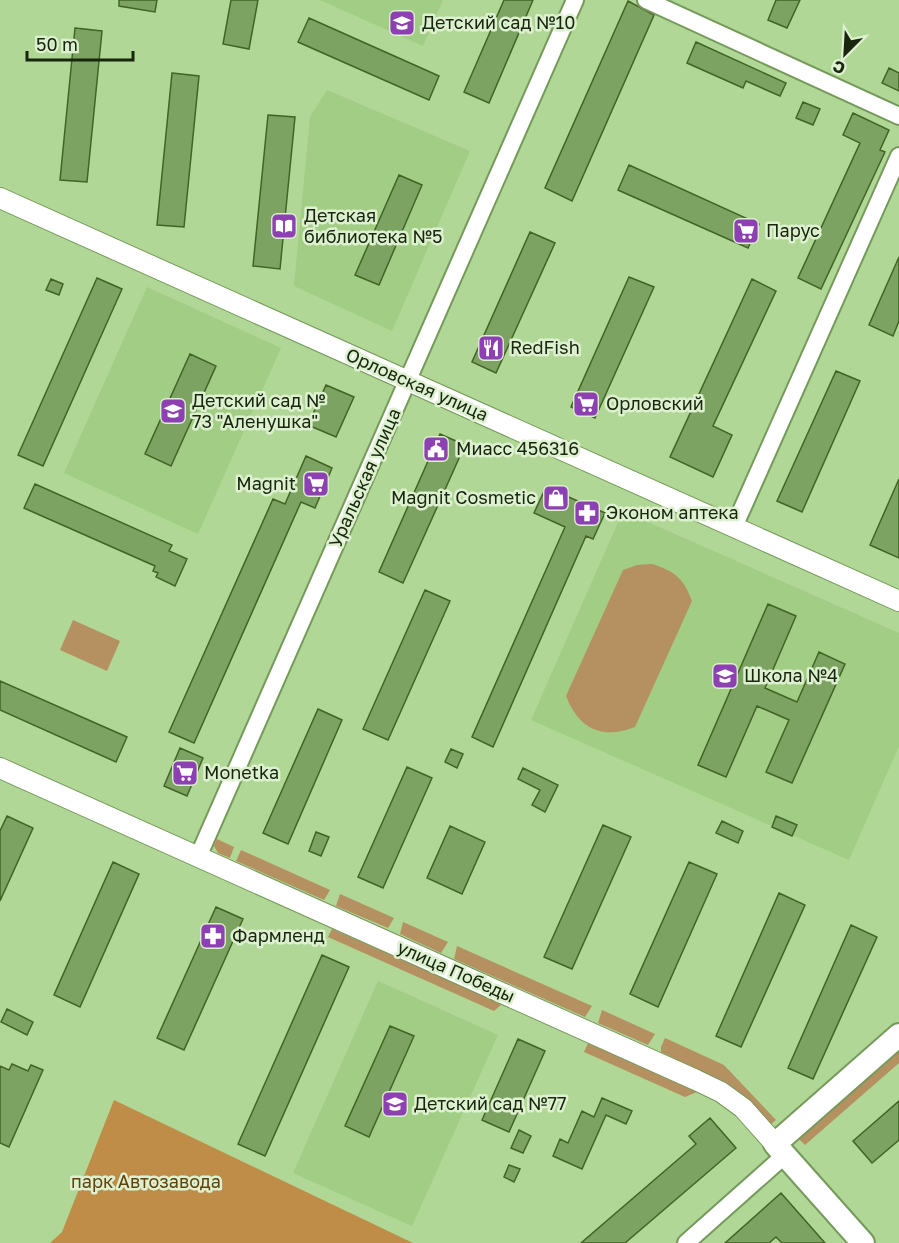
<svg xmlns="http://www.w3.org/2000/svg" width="899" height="1243" font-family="'Golos Text',sans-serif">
<rect width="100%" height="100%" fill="#b0d795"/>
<path fill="#a2cd84" d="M320,0H443L423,46Z
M327,90L470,151L392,331L294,286L310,117Z
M147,287L281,348L198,534L64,473Z
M623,511L899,633V746L849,860L531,720Z
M378,981L498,1035L412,1226L293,1173Z"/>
<path fill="#b59061" d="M652,564C675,571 684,579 692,601L635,727C602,740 579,729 566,696L623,570L637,565Z
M73,620L120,641L107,671L60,650Z
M217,839L234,847L230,858L218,853L214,846Z
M241,850L330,890L324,900L236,861Z
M340,894L394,918L388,928L336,906Z
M403,922L448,942L441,953L400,934Z
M332,929L498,1002L501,1005L494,1011L328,937Z
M457,946L592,1006L585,1017L454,959Z
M602,1010L655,1034L648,1045L598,1023Z
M665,1038L724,1065L776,1120L771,1124L749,1101L727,1084L661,1052V1047Z
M589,1041L693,1088L697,1092L685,1097L584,1052Z
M899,1045V1063L805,1145L799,1139L800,1133Z"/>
<path fill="#bf8d47" d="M114,1100L413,1243H50L62,1232Z"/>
<path fill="#7da363" stroke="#426426" stroke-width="1.5" d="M119,0H157L155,12L119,6Z
M231,0H258L249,49L223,44Z
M504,0H533L489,103L464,92Z
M776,0H800L787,28L768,20Z
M628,1L654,15L572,201L545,188Z
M309,18L439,76L429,100L298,42Z
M75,28L102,31L87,182L60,180Z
M696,42L786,83L780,96L746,81L743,88L687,63Z
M889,68L899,73V91L882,83Z
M172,73L199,76L184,227L157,225Z
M803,102L820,109L813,125L796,118Z
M853,113L889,130L880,150L885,152L821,289L798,278L860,143L843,135Z
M268,115L295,117L280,269L253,266Z
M629,165L759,224L748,248L618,190Z
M399,175L422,185L379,285L355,275Z
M530,232L555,243L496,373L472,362Z
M899,257V321L893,336L869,325Z
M629,277L654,287L595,418L571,407Z
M97,278L122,289L43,466L18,455Z
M51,279L63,284L59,295L46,290Z
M752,279L776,291L713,426L732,435L713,477L670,457Z
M190,354L216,366L171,466L145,454Z
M836,371L860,381L802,512L777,501Z
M326,385L354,397L336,437L308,425Z
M440,434L465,445L403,583L379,572Z
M306,456L332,468L315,508L301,502L194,743L169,732L273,499L285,504Z
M899,479V558L870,545Z
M35,484L172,545L169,551L187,559L175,586L156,577L158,573L153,571L155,566L24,508Z
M546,487L605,513L593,539L586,536L493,747L472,737L565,527L534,513Z
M425,590L450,601L388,740L363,729Z
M768,604L796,616L765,688L797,702L819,652L845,664L792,783L766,772L789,720L757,706L726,777L698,765Z
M0,681L127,737L116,762L0,710Z
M318,709L342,720L288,844L263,833Z
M180,748L203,758L187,796L164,786Z
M451,749L463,754L457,768L445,762Z
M407,767L432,778L383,888L358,877Z
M523,768L558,785L545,812L532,805L540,790L518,779Z
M7,816L33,828L0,901V831Z
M776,816L797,825L792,836L772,827Z
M722,821L743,831L738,843L716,833Z
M603,825L631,837L572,969L544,957Z
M450,826L485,842L462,894L427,878Z
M316,832L329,837L321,856L309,851Z
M113,862L139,874L80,1007L54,995Z
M689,862L717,874L658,1007L630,994Z
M779,893L805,905L741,1047L716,1036Z
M216,907L243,919L184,1050L157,1038Z
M851,925L877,937L813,1079L788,1068Z
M322,955L349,967L265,1156L238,1144Z
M7,1009L33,1022L27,1035L1,1022Z
M390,1026L414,1036L369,1137L345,1126Z
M518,1039L545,1051L509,1132L482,1120Z
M12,1064L28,1071L31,1065L43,1070L9,1147L0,1143V1066L9,1070Z
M602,1098L632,1111L626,1124L606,1115L582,1169L553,1156L560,1139L568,1143L582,1111L594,1117Z
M899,1101V1140L872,1163L853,1141Z
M710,1118L736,1148L625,1243H581L696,1144L689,1136Z
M519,1130L531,1136L523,1153L511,1148Z
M509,1165L520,1169L514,1182L504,1177Z
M781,1193L825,1243H782L776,1237L769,1243H725Z"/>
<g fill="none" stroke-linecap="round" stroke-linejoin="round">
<defs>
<path id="minor" d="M646,0L899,116
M734,527L899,156
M198,857L575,0
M686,1243L785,1155"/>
<path id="tertiary" d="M0,198L899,601
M0,768L696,1080L721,1092L743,1108L775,1144"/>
<path id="secondary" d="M863,1243L775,1144L899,1035"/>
</defs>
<use href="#minor" stroke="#759a5b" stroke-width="20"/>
<use href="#tertiary" stroke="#759a5b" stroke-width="22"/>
<use href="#secondary" stroke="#759a5b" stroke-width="26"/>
<use href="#minor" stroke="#fff" stroke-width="16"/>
<use href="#tertiary" stroke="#fff" stroke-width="20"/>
<use href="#secondary" stroke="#fff" stroke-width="22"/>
</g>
<defs>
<symbol id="school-square" viewBox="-11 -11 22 22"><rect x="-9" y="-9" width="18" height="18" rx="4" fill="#8d40b1" stroke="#ddf1d0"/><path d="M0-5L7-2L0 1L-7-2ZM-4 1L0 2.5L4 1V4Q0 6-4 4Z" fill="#fff"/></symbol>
<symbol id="library-square" viewBox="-11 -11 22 22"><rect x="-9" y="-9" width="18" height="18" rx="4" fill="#8d40b1" stroke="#ddf1d0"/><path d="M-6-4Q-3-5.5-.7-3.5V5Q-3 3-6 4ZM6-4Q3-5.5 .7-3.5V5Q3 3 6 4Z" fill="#fff"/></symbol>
<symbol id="supermarket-square" viewBox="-11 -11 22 22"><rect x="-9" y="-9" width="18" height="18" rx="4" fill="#8d40b1" stroke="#ddf1d0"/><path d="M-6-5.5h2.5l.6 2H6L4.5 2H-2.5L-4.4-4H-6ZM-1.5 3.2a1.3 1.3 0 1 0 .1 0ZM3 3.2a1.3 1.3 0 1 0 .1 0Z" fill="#fff"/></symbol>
<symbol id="restaurant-square" viewBox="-11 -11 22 22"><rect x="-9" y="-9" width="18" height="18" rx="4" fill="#8d40b1" stroke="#ddf1d0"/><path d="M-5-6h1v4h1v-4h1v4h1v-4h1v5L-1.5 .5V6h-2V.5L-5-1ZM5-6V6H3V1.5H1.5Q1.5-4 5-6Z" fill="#fff"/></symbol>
<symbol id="civic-square" viewBox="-11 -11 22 22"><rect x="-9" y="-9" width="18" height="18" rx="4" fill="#8d40b1" stroke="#ddf1d0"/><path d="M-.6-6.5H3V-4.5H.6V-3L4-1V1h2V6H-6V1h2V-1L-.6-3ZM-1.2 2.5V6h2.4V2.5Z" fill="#fff"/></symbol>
<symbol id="shop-square" viewBox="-11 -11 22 22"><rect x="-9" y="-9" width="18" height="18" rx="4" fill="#8d40b1" stroke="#ddf1d0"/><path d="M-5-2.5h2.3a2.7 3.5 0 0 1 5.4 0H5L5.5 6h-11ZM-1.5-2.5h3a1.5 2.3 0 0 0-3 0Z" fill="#fff"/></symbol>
<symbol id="pharmacy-square" viewBox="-11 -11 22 22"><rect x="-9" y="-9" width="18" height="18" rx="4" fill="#8d40b1" stroke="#ddf1d0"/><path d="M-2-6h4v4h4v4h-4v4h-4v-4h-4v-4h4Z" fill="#fff"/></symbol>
</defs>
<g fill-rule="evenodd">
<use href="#school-square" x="387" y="8" width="30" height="30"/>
<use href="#library-square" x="269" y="211" width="30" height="30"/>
<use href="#supermarket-square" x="731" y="216" width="30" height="30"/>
<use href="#restaurant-square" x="476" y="333" width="30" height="30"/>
<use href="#supermarket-square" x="571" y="389" width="30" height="30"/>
<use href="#school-square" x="158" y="396" width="30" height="30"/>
<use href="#civic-square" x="421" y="434" width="30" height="30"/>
<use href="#supermarket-square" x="301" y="469" width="30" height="30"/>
<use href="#shop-square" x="541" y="483" width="30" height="30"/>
<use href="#pharmacy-square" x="572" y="498" width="30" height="30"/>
<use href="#school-square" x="710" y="661" width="30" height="30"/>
<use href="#supermarket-square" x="170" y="758" width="30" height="30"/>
<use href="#pharmacy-square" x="198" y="921" width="30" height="30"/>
<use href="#school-square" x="380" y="1089" width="30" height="30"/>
</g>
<g text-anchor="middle" stroke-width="5" stroke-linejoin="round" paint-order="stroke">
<g font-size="18" fill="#17260c" stroke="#ddf1d0" text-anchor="start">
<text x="422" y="29">Детский сад №10</text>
<text x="304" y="222">Детская<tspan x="304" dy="21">библиотека №5</tspan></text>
<text x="766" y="237">Парус</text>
<text x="510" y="354">RedFish</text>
<text x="192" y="407">Детский сад №<tspan x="192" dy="21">73 "Аленушка"</tspan></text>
<text x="606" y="410">Орловский</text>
<text x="456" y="455">Миасс 456316</text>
<text x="296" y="490" text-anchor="end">Magnit</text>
<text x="536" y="504" text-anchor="end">Magnit Cosmetic</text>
<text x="606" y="519">Эконом аптека</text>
<text x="744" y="682">Школа №4</text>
<text x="204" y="779">Monetka</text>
<text x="232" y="942">Фармленд</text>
<text x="414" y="1110">Детский сад №77</text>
</g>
<g font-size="18" fill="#17260c" stroke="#ddf1d0">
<text transform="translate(417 385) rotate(24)" y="6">Орловская улица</text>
<text transform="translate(365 478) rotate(-66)" y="6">Уральская улица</text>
<text transform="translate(456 972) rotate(24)" y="6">улица Победы</text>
</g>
<g font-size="18" fill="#644109" stroke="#ddf1d0">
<text x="146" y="1188">парк Автозавода</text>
</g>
</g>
<g transform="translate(845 54) rotate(204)" stroke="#ddf1d0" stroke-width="4.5" paint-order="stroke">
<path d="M0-4.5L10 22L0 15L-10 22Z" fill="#17260c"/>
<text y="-9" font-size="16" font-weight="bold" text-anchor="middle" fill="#17260c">С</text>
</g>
<path d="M27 51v9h106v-9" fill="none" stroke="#17260c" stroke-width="3"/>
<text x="36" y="51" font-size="18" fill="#17260c" stroke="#ddf1d0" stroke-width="4.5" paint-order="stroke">50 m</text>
</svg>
